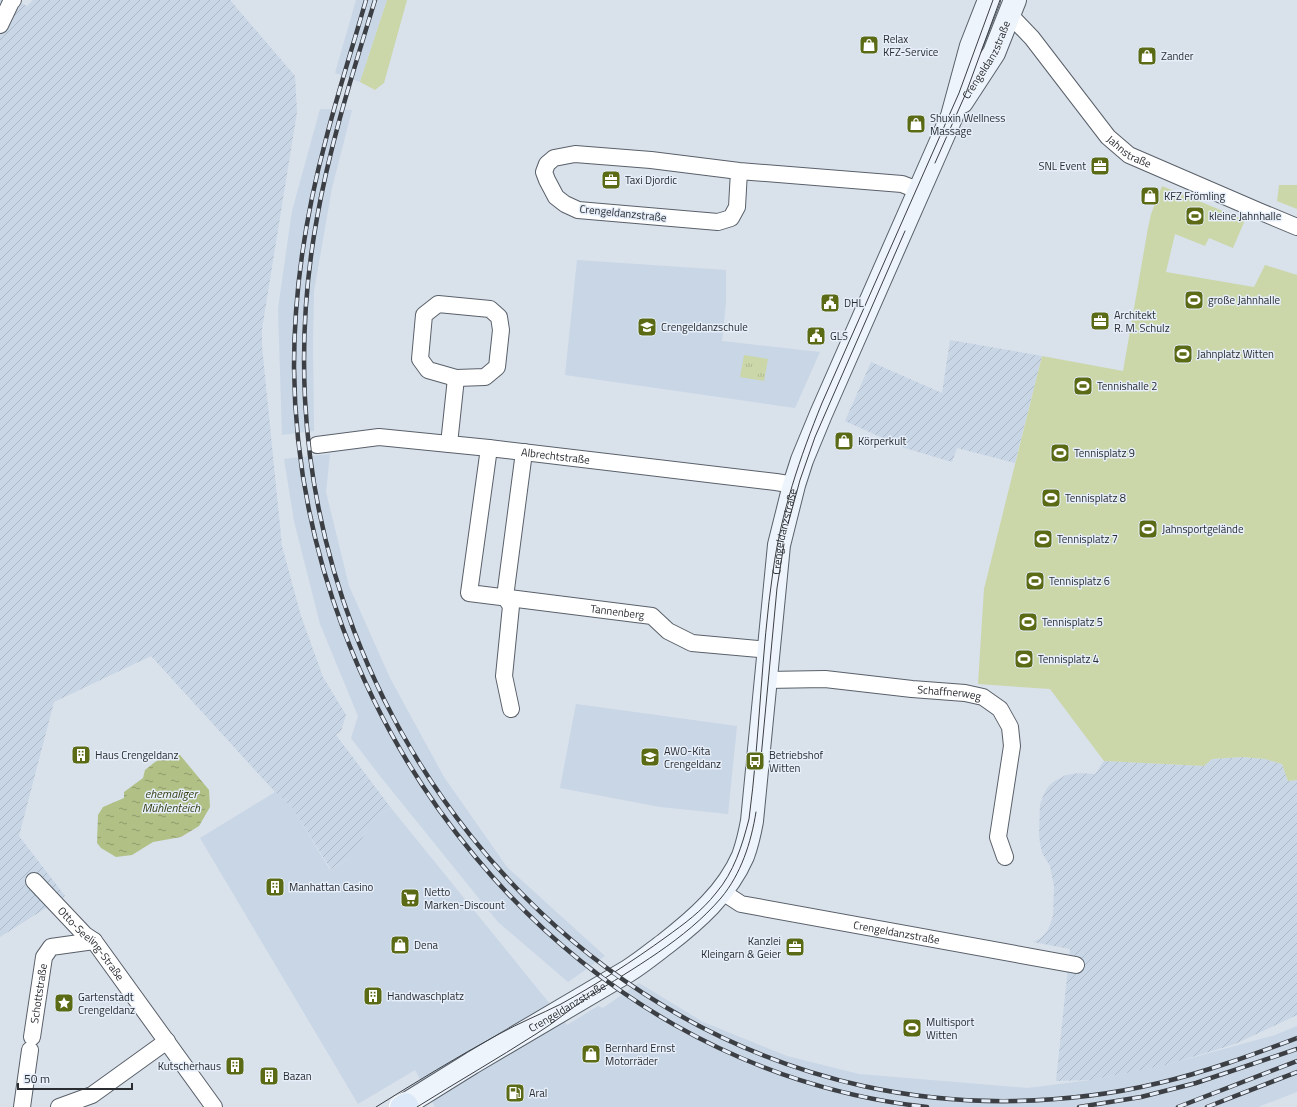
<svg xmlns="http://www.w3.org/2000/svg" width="1297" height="1107" font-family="'Titillium Web',sans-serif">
<defs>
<pattern id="industrial-furrows" width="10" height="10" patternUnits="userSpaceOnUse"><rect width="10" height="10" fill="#c8d6e6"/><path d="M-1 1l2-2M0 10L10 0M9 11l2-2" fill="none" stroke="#acb8c6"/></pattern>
<pattern id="park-tufts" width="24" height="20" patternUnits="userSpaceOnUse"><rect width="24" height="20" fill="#cbd7a8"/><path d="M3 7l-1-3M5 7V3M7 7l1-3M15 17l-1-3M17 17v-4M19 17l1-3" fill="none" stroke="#aeb991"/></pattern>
<pattern id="water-ripples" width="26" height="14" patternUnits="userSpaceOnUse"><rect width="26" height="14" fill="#b1c085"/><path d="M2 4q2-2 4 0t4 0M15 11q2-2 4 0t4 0" fill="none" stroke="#909c6d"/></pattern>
</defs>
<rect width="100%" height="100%" fill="#d9e1eb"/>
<path fill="#c8d6e6" d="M356,0H387L360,82L335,73Z
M320,109L352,110L332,188L314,291L313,344L314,431L282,435L278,309L292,211Z
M577,260L726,270V302L722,341L820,352L795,408L565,375Z
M330,454L326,492L349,586L390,678L444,777L507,867L605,956L568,982L498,922L380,776L351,738L358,716L320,624L294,521L284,459Z
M576,704L737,726L728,814L660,807L560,788Z
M275,792L292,807L330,870L350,858L376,816L391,808L567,1025L598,1006L603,1008L639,983L703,1022L787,1056L859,1074L1027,1088L1091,1080L1166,1065L1275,1035L1297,1026V1092L1258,1107H435L415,1070L358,1104L200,838Z"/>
<path fill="url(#industrial-furrows)" d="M0,0H15L27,6L33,0H230L295,76L297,112L262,329V346L282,546L301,616L323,677L346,715L341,731L336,735L391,808L376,816L350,858L329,870L330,868L292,807L275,792L151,656L54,702L19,836L65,896L0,937Z
M950,340L1042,356L1015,463L957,448L952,462L905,448L845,421L871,362L942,393Z
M1242,757L1265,759L1282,764L1288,781L1297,780V1015L1235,1044L1166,1065L1091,1080L1056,1081L1070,949L1033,942L1041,938L1048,930L1053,916L1054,886L1050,866L1042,853L1039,836L1040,805L1043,796L1047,788L1053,782L1066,775L1079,773L1095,774L1104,761L1204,766L1212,759Z"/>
<path fill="#cbd7a8" d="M387,0H407L384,83L375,90L360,82Z
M1279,185H1297V209L1277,201Z
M1162,186L1245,220L1233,248L1209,238L1205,246L1175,234L1166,272L1254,287L1265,265L1297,275V780L1288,781L1282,764L1265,759L1242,757L1212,759L1204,766L1104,761L1050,689L978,684L984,589L1042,356L1123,371L1148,228L1151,214Z"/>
<path fill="url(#park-tufts)" d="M744,355L768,359L764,381L740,377Z"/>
<path fill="url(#water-ripples)" d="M180,755L209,790L210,807L199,826L181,837L153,842L132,855L116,857L101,848L97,843L98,815L103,807L124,798V792L143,778L145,770L155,762L164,757Z"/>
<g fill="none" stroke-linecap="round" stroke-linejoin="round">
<defs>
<g id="street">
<path id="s1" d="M1009,14L1032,38L1108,137L1129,155L1261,212L1297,227"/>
<path d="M0,25L11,2L13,0"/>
<path d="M739,171L737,207L731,218L718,222L578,210L565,204L556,197L547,180L544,172L547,164L554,158L575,154L651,160L739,171L902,184L920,191"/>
<path d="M438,304L490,309L499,317L501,330L497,367L485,377L456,378L428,370L420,359L424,315Z"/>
<path d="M449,444L456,378"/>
<path id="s2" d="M317,445L379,437L489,448L776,482L794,485"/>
<path id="s3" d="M489,448L469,593L652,616L668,631L692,643L769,650"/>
<path id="s4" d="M766,680L825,679L912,689L965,693L983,697L1000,709L1010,727L1012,746L998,837L1005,857"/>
<path d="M511,709L504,676L511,606L505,597L524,452"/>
<path id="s5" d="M34,881L85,935L94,941L214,1107"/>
<path id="s6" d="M721,891L741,904L1076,965"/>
<path id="s7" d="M32,1037L44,957L51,947L94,941"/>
<path d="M22,1107L30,1050"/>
<path d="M59,1107L92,1095L167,1041"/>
</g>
<g id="secondary">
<path id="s8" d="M962,102L994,53L1015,0"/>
<path id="s9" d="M406,1104L472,1063L628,971C641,963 653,953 665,944C696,920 727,893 743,856C747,845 750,832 752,821L779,545L794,485L802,460L821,414L952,116L971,46L989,0"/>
</g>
<path id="primary" d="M401,1107L406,1104L408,1107"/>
</defs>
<use href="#street" stroke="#596069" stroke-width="18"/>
<use href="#secondary" stroke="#596069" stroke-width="24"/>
<use href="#primary" stroke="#fff" stroke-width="24"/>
<use href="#street" stroke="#fff" stroke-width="16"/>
<use href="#secondary" stroke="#edf4fb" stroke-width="22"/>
<use href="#primary" stroke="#dce9f8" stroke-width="22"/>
<path stroke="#3c3f44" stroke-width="1" d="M935,163L966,93L1000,0
M788,524L800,480L815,437L905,231
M761,758L777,588L784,544
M376,1107C416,1082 457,1057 499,1034C519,1023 541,1014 561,1004C597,984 633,961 666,937C684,924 702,911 716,893C734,872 742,846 749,819C760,737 761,653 773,571C781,513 800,457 822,403L959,93L993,0
M417,1107C457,1082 497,1059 536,1034C554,1023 570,1009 588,997C634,968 685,940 721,898C741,874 751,843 756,812"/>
<defs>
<path id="rail" d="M366,0C353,46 338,92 326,139C306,213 294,290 294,367C297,725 562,1067 927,1107
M375,0C353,72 330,144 317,218C306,278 302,338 305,399C321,719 545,1015 863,1086C913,1097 965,1102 1016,1101C1064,1100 1113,1094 1159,1083C1206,1072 1252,1055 1297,1038
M1079,1107L1141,1097L1196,1083L1297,1049
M1178,1107L1297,1061
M1207,1107L1297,1072"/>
</defs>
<use href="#rail" stroke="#3c3f44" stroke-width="4.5"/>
<use href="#rail" stroke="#e6eef9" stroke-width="3" stroke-dasharray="9" stroke-linecap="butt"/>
</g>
<defs>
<symbol id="shop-square" viewBox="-11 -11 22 22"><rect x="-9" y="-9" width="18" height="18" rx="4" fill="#5b6b15" stroke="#e6eef9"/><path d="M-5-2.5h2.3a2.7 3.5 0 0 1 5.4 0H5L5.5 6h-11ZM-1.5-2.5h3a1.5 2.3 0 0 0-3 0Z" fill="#fff"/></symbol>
<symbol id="office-square" viewBox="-11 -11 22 22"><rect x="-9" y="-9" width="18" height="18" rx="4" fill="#5b6b15" stroke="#e6eef9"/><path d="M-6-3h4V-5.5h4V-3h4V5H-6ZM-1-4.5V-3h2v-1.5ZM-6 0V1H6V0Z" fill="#fff"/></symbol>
<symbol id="stadium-square" viewBox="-11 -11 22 22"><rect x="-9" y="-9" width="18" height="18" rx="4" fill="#5b6b15" stroke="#e6eef9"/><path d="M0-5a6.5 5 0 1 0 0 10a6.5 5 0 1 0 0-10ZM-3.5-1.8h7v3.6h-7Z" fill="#fff"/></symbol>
<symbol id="civic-square" viewBox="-11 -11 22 22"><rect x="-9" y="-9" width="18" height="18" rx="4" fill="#5b6b15" stroke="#e6eef9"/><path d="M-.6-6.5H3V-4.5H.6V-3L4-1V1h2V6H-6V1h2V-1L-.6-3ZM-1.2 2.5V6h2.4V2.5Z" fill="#fff"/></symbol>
<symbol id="school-square" viewBox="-11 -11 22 22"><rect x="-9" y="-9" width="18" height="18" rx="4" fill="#5b6b15" stroke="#e6eef9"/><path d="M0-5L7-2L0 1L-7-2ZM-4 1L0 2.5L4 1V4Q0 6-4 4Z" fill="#fff"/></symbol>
<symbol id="building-square" viewBox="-11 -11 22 22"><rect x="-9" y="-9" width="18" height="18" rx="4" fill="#5b6b15" stroke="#e6eef9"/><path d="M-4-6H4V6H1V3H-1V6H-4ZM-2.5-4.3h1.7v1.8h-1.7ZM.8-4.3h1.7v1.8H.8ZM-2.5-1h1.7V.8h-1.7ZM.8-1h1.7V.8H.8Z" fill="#fff"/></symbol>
<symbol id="bus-square" viewBox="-11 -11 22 22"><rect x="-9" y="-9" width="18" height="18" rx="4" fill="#5b6b15" stroke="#e6eef9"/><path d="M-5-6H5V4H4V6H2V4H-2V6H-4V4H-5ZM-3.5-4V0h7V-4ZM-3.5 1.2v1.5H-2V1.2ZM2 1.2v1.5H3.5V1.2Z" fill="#fff"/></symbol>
<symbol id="supermarket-square" viewBox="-11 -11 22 22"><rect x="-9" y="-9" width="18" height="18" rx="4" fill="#5b6b15" stroke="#e6eef9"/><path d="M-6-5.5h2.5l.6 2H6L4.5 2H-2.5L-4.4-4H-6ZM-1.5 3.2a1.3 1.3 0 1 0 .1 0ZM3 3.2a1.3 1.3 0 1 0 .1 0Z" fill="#fff"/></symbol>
<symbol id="sight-square" viewBox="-11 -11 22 22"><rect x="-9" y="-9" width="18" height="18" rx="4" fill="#5b6b15" stroke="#e6eef9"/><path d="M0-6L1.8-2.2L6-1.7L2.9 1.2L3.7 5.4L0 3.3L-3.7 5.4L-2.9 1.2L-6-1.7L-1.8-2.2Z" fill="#fff"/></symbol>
<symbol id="fuel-square" viewBox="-11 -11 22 22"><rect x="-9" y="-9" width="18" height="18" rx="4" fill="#5b6b15" stroke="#e6eef9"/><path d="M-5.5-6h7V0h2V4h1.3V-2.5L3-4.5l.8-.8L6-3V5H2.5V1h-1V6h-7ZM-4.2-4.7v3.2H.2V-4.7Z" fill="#fff"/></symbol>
</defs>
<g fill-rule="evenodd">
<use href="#shop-square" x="858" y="34" width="22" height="22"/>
<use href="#shop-square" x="1136" y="45" width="22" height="22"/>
<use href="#shop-square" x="905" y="113" width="22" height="22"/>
<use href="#office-square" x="1089" y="155" width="22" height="22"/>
<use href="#office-square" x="600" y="169" width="22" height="22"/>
<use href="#shop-square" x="1139" y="185" width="22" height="22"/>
<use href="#stadium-square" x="1184" y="205" width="22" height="22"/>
<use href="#stadium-square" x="1183" y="289" width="22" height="22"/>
<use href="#civic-square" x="819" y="292" width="22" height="22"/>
<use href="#office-square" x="1089" y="310" width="22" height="22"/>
<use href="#school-square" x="636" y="316" width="22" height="22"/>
<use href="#civic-square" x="805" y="325" width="22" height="22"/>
<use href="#stadium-square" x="1172" y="343" width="22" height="22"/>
<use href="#stadium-square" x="1072" y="375" width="22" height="22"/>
<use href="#shop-square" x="833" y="430" width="22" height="22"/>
<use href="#stadium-square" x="1049" y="442" width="22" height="22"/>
<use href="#stadium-square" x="1040" y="487" width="22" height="22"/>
<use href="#stadium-square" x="1137" y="518" width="22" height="22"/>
<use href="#stadium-square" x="1032" y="528" width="22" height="22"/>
<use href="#stadium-square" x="1024" y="570" width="22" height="22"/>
<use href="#stadium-square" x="1017" y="611" width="22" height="22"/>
<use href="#stadium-square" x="1013" y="648" width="22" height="22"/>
<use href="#building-square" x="70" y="744" width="22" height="22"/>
<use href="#school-square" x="639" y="746" width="22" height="22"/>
<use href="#bus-square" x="744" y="750" width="22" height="22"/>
<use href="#building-square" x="264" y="876" width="22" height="22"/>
<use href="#supermarket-square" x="399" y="887" width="22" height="22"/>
<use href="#shop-square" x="389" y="934" width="22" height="22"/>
<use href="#office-square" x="784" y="936" width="22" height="22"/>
<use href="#building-square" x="362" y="985" width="22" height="22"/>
<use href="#sight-square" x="53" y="992" width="22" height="22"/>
<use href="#stadium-square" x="901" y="1017" width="22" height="22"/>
<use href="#shop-square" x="580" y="1043" width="22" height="22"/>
<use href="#building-square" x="224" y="1055" width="22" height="22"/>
<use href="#building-square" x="258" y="1065" width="22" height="22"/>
<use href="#fuel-square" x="504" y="1082" width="22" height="22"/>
</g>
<g text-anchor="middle" stroke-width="3" stroke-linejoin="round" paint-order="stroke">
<g font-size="11" fill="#2a2d31" stroke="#e6eef9" text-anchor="start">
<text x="883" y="43">Relax<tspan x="883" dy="13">KFZ-Service</tspan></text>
<text x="1161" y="60">Zander</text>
<text x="930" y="122">Shuxin Wellness<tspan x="930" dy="13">Massage</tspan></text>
<text x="1086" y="170" text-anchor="end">SNL Event</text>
<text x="625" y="184">Taxi Djordic</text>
<text x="1164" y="200">KFZ Frömling</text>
<text x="1209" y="220">kleine Jahnhalle</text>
<text x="1208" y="304">große Jahnhalle</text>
<text x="844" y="307">DHL</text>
<text x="1114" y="319">Architekt<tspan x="1114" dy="13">R. M. Schulz</tspan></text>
<text x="661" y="331">Crengeldanzschule</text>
<text x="830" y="340">GLS</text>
<text x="1197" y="358">Jahnplatz Witten</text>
<text x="1097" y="390">Tennishalle 2</text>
<text x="858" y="445">Körperkult</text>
<text x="1074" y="457">Tennisplatz 9</text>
<text x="1065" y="502">Tennisplatz 8</text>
<text x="1162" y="533">Jahnsportgelände</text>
<text x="1057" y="543">Tennisplatz 7</text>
<text x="1049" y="585">Tennisplatz 6</text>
<text x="1042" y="626">Tennisplatz 5</text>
<text x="1038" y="663">Tennisplatz 4</text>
<text x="664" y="755">AWO-Kita<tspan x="664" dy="13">Crengeldanz</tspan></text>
<text x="95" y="759">Haus Crengeldanz</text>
<text x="769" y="759">Betriebshof<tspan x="769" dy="13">Witten</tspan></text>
<text x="289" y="891">Manhattan Casino</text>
<text x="424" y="896">Netto<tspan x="424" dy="13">Marken-Discount</tspan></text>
<text x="781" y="945" text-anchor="end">Kanzlei<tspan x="781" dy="13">Kleingarn &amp; Geier</tspan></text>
<text x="414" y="949">Dena</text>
<text x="387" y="1000">Handwaschplatz</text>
<text x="78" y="1001">Gartenstadt<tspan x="78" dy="13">Crengeldanz</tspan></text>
<text x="926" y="1026">Multisport<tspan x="926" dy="13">Witten</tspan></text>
<text x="605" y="1052">Bernhard Ernst<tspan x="605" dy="13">Motorräder</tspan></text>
<text x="221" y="1070" text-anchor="end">Kutscherhaus</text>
<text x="283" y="1080">Bazan</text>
<text x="529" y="1097">Aral</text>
</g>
<g font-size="11" fill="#2a2d31" stroke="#e6eef9">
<text dy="4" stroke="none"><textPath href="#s8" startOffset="49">Crengeldanzstraße</textPath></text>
<text dy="4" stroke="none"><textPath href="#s1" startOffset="184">Jahnstraße</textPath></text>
<text transform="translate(623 213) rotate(6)" y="4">Crengeldanzstraße</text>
<text dy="4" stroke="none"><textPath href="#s2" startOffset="240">Albrechtstraße</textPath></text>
<text dy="4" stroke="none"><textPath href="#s9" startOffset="751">Crengeldanzstraße</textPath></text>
<text dy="4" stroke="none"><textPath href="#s3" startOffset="296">Tannenberg</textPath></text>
<text dy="4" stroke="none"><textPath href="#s4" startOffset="184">Schaffnerweg</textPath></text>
<text dy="4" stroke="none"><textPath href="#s6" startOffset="182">Crengeldanzstraße</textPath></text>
<text dy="4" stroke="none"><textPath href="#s5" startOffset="85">Otto-Seeling-Straße</textPath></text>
<text dy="4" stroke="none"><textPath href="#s7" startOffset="44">Schottstraße</textPath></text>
<text dy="4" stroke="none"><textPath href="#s9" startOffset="188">Crengeldanzstraße</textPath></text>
</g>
<g font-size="12" font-style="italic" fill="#363f12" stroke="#e6eef9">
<text x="171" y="798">ehemaliger<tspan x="171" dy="14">Mühlenteich</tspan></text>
</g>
</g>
<path d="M18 1083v6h114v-6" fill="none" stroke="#2a2d31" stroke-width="2"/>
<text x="24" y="1083" font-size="12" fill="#2a2d31" stroke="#e6eef9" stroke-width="3" paint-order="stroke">50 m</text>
</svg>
